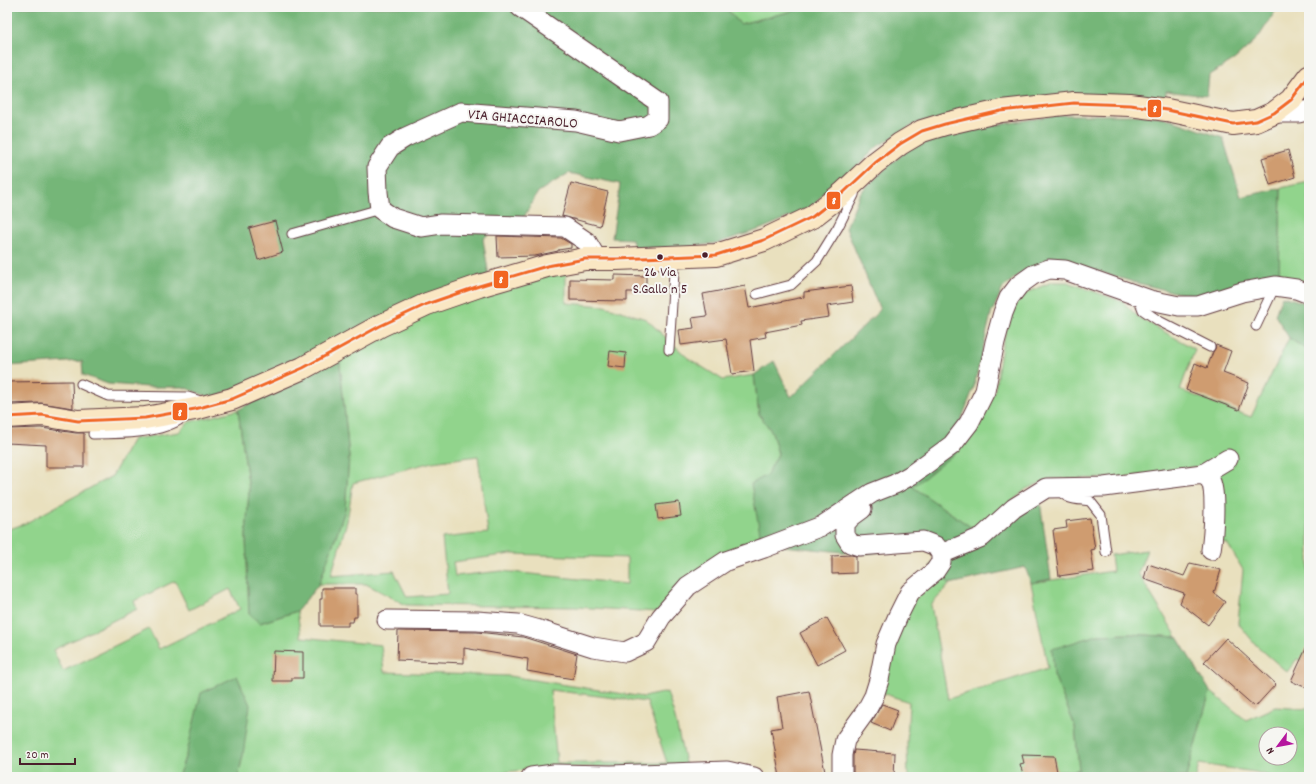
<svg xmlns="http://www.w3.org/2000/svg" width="1316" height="784" font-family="Dekko,sans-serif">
<rect width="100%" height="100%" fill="#f6f6f2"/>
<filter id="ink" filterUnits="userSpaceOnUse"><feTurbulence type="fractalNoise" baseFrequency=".025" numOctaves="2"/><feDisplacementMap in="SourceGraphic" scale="8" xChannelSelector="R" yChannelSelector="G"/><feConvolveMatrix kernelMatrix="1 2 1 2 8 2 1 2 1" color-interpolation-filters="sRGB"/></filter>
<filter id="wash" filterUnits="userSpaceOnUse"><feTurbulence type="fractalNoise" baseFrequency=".012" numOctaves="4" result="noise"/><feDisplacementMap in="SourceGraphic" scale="16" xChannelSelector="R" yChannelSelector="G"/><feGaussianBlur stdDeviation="0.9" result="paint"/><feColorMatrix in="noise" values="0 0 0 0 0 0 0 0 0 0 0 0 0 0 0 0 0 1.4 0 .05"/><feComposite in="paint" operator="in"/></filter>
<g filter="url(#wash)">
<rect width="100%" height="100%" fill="#e9e0be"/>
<path fill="#91d48c" stroke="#6e7a5c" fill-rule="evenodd" d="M725,7H809L740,24Z
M1309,182V285L1279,279L1281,188Z
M566,268V303L605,306L646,319L688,358L723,380L754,375L759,414L772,432L778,454L767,475L762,544L657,612L575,607L406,605L366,584H319L345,510L349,457L339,354L413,313ZM478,456L488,533L442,538L448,594L407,597L394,571L331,576L347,521L353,483L432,462ZM511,554L627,558V584L502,571L455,576L453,562Z
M1052,282H1068L1123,302L1138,317L1195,349L1180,390L1251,417L1289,338L1307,350L1309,353V664L1297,659L1287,672L1256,645L1238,623L1243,570L1227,543L1217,542L1199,466L1123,478L1050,479L1026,489L978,532L912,487L956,452L974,427L995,389L1002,345L1010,315L1017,303L1026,293Z
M238,410L249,490L246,537L249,614L260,623L297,611L301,637L381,645L384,672L509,676L643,697L667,692L675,718L686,767C615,767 543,764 473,777H238L243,755L187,752L178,777H7V530L26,523L112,476L133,439L179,432L189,422ZM175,581L189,610L230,589L240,609L159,649L149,629L63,671L53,650L137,609L134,601ZM550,690L647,702L667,763H557Z
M1147,550L1138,573L1177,637L1130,634L1098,635L1054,675L1075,726L1079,770L1008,777H908L907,744L909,702L879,692L909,604L941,576L950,584L931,605L948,699L1048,668L1031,583L1113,571L1111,555Z
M1210,691L1246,720L1275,707L1309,709V777H1273L1255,772L1199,764L1196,777H1186ZM1266,734H1290V758H1266Z"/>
<path fill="#74b678" stroke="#5f6a52" d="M7,7H725L740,24L809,7H1278L1258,38L1235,59L1209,75L1207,96L1166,91L1165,105L917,123L878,146L854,170L825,191L813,207L761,229L721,242L681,249H634L632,239L612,238L620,184L569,173L538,192L523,219L497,226L483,239L489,277L212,398L183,387H148L108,384L83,375L82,361L7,366Z
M1058,115H1145L1163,117L1223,138L1241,197L1281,188L1279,279L1242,283L1198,295L1178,293L1133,282L1064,261L1018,275L1003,288L991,314L974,387L962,418L956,452L913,487L978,532L1040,501L1051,579L1031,583L1025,567L950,584L930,566L936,559L925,547L863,554L762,544L751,484L767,475L778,454L772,432L759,414L754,375L774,361L791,397L880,310L846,228L860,193L888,166L910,148L956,132Z
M1282,296L1309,304V353L1307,350L1289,338L1275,315Z
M339,354L349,457L345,510L319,584L297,611L260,623L249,614L246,537L249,490L238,410Z
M1130,634L1177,637L1210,691L1186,777H1008L1079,770L1075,726L1054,675L1052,649L1098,635Z
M237,676L250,705L243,755L238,777H178L187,752L201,693Z"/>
<g id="blocks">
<path fill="#cf9c70" d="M1288,150L1295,177L1270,185L1262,158Z
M571,183L608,192L600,226L562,216Z
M275,221L283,252L258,260L249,228Z
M497,236L561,238L571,244V248L558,250V251L535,256L498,257Z
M615,275L646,276V292H627V301L570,300V279L615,280Z
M745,286L749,308L804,297V292L851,286L853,302L827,306L829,317L801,321L802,325L765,332L766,337L750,340L754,371L732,374L726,339L681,345L679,330L694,328L692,318L707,316L703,294Z
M1216,345L1231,351L1223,373L1249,383L1239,410L1186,390L1195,363L1207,368L1213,352L1215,349Z
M610,351L626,353L625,368L608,366Z
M72,381L73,408L41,403L7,404V382Z
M41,428L76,433H84V467H46V445L7,443V429Z
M679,502L681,516L658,519L656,505Z
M1090,518L1095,549L1091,550L1094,571L1059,576L1053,530L1067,528L1066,521Z
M851,555L856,556V573L832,574V556Z
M1190,563L1221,570L1214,593L1225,602L1208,625L1180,603L1184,593L1144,579L1148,564L1184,576Z
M322,588H355V594H357V617H354L353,622H348V626H320V599H322Z
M827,618L845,650L817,665L800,633Z
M398,631L477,632L523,637L577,654L573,679L527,671L528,659L464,648V663L397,660Z
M1226,638L1276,684L1255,707L1204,662Z
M1309,642V689L1291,681Z
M274,651L303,652V678H292V681H273Z
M809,691L826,777H780L771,729L782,727L777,697Z
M882,704L898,710L890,731L871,723Z
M854,750L895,753L894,777H853V756Z
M1022,755L1054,756L1058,777H1024L1020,764L1024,763Z"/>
</g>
</g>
<g filter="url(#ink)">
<use href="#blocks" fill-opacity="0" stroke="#623c41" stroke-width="1"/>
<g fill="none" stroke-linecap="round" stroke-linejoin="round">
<defs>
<path id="lane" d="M292,234L380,209
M757,294L791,285L817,261L838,227L854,195L855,190
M1138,297L1143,310L1159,321L1210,347
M1256,326L1275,286
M669,350L675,257
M81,384L108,396L188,397L204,402
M93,434C120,434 162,434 184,417
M1058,489C1068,501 1076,499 1090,501L1101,515L1106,552"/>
<path id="street" d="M520,7L658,102V119L649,125L619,131L576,121L461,112L406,137L390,147L377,167L378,192L380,209L393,218L421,227L441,224L565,227L587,242L597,259
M1274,113H1299L1309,110
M1203,474L1228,459
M941,554L982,537L1014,508L1046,488L1104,487L1203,474C1205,476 1209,478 1210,480C1217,491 1213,537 1211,550
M387,620L477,621L518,624L543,631L593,647L625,652L646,642L661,617L688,586L726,561L764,548L822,526L872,493L895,484L911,475L952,445L969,423L985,391L995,342L1003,313L1009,298L1019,285L1033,275L1049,269L1065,270L1150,300L1179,306H1198L1242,292L1275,286L1296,289L1309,294
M531,777L554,774L611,775L727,771L754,777
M842,777V755L845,740L866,711L874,696L879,680L886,644L898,616L910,592L935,571L941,562V554L936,546L923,541L859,546L850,543L845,535V524L851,517L862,509"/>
<path id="secondary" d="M7,417L42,415L78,421L145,418L195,409L232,399L303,368L380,326L427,304L479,286L547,266L585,259H617L716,255L764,240L812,217L843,193L875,163L900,144L922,131L945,124L1001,111L1074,103L1130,105L1167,110L1233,124L1256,121L1274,113L1291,100L1309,76"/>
</defs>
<use href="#lane" stroke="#623c41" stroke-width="11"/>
<use href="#street" stroke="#623c41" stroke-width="21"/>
<use href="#secondary" stroke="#623c41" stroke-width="24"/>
<use href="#lane" stroke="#fff" stroke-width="9"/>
<use href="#street" stroke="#fff" stroke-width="19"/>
<use href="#secondary" stroke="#fae7c3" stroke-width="22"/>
<defs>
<path id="bus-1" d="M7,417L42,415L78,421L145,418L195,409L232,399L303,368L380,326L427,304L479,286L547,266L585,259H617L716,255L764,240L812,217L843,193L875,163L900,144L922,131L945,124L1001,111L1074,103L1130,105L1167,110L1233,124L1256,121L1274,113L1291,100L1309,76"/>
</defs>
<use href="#bus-1" stroke="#f6f6f2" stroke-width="6"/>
<use href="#bus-1" stroke="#f26522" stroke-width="3"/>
</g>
</g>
<g fill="#4a1f2b" stroke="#f6f6f2" stroke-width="1.5">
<circle cx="705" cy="255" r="3.5"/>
<circle cx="660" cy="257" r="3.5"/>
</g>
<g text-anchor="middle" stroke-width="4" stroke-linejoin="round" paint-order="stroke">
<g font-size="14" fill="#4a1f2b" stroke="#f6f6f2">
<text x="660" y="276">26 Via<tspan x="660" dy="17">S.Gallo n 5</tspan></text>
</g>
<g font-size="15" fill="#4a1f2b" stroke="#f6f6f2">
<text transform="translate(523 118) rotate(5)" y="5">VIA GHIACCIAROLO</text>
</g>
</g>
<g stroke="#f6f6f2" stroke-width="1.5">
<rect x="1147" y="99" width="15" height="19" rx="4" fill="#f26522"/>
<rect x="826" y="191" width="15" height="19" rx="4" fill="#f26522"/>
<rect x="493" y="270" width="16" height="19" rx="4" fill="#f26522"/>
<rect x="172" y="402" width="16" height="19" rx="4" fill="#f26522"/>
</g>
<g font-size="11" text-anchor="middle" font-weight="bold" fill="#fff">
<text x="1155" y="112">8</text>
<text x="834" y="204">8</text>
<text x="501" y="283">8</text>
<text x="180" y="416">8</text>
</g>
<rect width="1316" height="784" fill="none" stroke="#f6f6f2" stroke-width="24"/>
<g transform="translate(1278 746) rotate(238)"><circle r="19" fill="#f6f6f2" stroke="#b1a0a2"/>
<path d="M0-3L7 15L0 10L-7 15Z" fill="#b5179e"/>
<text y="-6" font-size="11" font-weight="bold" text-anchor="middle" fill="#4a1f2b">N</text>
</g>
<path d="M20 758v6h55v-6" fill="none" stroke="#4a1f2b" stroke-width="2"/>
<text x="26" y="758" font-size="12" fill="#4a1f2b" stroke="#f6f6f2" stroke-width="3" paint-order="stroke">20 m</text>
</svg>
